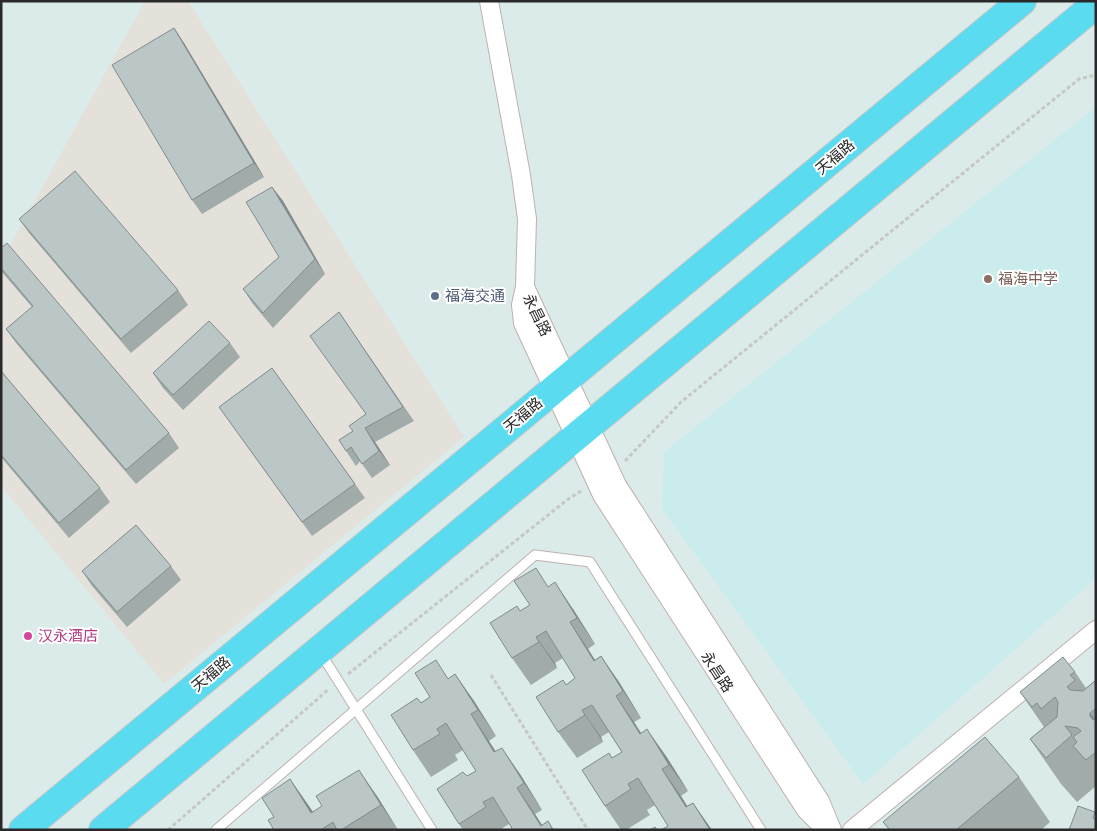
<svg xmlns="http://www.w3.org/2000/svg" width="1097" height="831" font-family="'Varela Round','Noto Sans SC',sans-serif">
<rect width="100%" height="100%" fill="#dbebea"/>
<path fill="#e4e1db" d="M145,1H188L464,437L164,684L1,486V262Z"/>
<path fill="#caeced" d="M1096,107V578L863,784L662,509L664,452Z"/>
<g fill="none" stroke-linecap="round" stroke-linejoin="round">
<defs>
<path id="service" d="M320,652L432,830
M216,830L535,555L590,562L761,830"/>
<path id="minor" d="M489,1L521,175L527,219L525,287L521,305L523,323L602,495L806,810L826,830
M525,287L617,485L820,801L832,830
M852,830L1096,630"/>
<path id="primary" d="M23,830L1022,1
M103,830L1096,4"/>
</defs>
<use href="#service" stroke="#bdb1af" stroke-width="11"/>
<use href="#minor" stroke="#bdb1af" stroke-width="20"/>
<use href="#primary" stroke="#c7c7c7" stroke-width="30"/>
<path stroke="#c7c7c7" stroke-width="3" stroke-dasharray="4 2.5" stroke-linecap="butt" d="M625,461L681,402L1079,79L1096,75
M348,674L567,500L581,491
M491,675L588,830
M168,830L329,689"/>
<use href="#service" stroke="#fff" stroke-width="9"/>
<use href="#minor" stroke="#fff" stroke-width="18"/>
<use href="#primary" stroke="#5bdbf0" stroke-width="28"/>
</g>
<path fill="#a0abaa" d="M174,28L184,43L264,177L202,214L192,200Z
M272,187L283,201L325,274L273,328L253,304L243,289L279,257Z
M19,219L178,290L188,305L131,353L29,233Z
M1,248L169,433L179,448L136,484L16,343L6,329L32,307L1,271Z
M339,312L414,421L375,442L390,465L372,478L360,461L356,466L346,451L353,431L366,415Z
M230,343L240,357L183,410L163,388L153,373Z
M272,368L365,498L312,536L219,407Z
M1,371L100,488L110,502L69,538L1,457Z
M171,566L181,580L127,627L92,586L82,571Z
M549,586L573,609L595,644L588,649L595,660L601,656L619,682L641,718L634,722L641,733L666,756L688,791L681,796L687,806L693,803L712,830H661L668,826L655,805L647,810L650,815L626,830H621L605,806L609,753L612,758L622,752L609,732L601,737L603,742L577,758L558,732L566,685L575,678L563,658L555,663L557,668L531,685L512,658L530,605Z
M1075,672L1086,688L1096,680V786L1077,802L1061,784L1030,739L1044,727L1020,692Z
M455,674L474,701L496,736L489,741L496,752L520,774L542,810L535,814L542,825L548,821L554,830H513L509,824L501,829L502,830H463L459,824L467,776L476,771L463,750L455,755L458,760L431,777L413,750L421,703L430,697L449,678Z
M1019,777L1050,822L1041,830H889L883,822Z
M290,779L313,812L377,796L398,830H274V817Z"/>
<path fill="#828b8b" d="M174,28L184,43L264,177L254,163Z
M272,187L283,201L325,274L315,259Z
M365,428L375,442L390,465L379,451Z
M555,582L573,609L595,644L577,618Z
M570,622L588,649L612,687L594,661Z
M536,637L555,663L557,668L539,642Z
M601,656L619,682L641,718L623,691Z
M455,674L474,701L496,736L478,710Z
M616,696L634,722L658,760L640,734Z
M582,710L601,737L603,742L585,715Z
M1090,713L1096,721V724L1090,716Z
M471,714L489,741L513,779L494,752Z
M647,729L666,756L688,791L669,765Z
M502,748L520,774L542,810L524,783Z
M662,769L681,796L702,830L686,807Z
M359,770L377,796L398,830L381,805Z
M290,779L309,806L323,828L311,813Z
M517,788L535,814L545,830H543Z
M693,803L712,830H710Z"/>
<path fill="#bac7c6" stroke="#828b8b" d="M174,28L254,163L192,200L112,65Z
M75,171L178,290L121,339L19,219Z
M272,187L315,259L263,313L243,289L279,257L246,202Z
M7,243L169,433L126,470L6,329L33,306L1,268V248Z
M339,312L403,407L365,428L379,451L362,464L351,447L346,451L339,440L353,431L349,426L366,414L310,336Z
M209,321L230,343L173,395L153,373Z
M272,368L355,484L302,522L219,407Z
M1,371L100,488L59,523L1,455Z
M136,525L171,566L117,612L82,571Z
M536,568L548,587L555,582L577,618L570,622L594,661L601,656L623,691L616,696L640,734L647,729L669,765L662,769L686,807L693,803L710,830H661L668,826L638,778L628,784L631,789L605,806L582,770L609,753L612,758L622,752L592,705L582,710L585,715L558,732L536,697L563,680L566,685L575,678L546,631L536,637L539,642L512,658L490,623L517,606L520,611L530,605L514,581Z
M1063,657L1075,672L1070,675L1075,680L1067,687L1070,690L1083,691L1096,680V708L1090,713V716L1093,720L1096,718V752L1086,760L1073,746L1077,742L1073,737L1081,731L1078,728L1065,726L1072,735L1046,758L1030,739L1057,717L1058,702L1055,697L1041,709L1037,703L1032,707L1020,692Z
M436,660L448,679L455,674L478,710L471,714L494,752L502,748L524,783L517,788L541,826L548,821L553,830H513L493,797L483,802L486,807L459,824L437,789L463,772L467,776L476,771L446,723L437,729L440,734L413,750L391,715L417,698L421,703L430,697L415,673Z
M985,737L1019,777L956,830H890L883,822Z
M359,770L381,805L341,830H337L333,822L322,829V830H274L268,820L274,817L262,798L290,779L311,813L322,806L316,796Z
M1078,806L1095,812L1093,818L1096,819V830H1069Z
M655,827L657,830H650Z"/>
<circle fill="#8d6e63" stroke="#fff" stroke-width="2" cx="988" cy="279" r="5"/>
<circle fill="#5c6f8a" stroke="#fff" stroke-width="2" cx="435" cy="296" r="5"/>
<circle fill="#d1479c" stroke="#fff" stroke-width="2" cx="28" cy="636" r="5"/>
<g text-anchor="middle" stroke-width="4" stroke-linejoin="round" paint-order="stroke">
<g font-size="15" fill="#292929" stroke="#fff">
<text transform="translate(835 157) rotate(-40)" y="5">天福路</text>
<text transform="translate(537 315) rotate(64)" y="5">永昌路</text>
<text transform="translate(523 415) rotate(-40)" y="5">天福路</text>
<text transform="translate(717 672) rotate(57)" y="5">永昌路</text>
<text transform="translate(211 674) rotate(-40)" y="5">天福路</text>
</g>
<g font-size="15" fill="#785e54" stroke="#fff" text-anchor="start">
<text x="998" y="284">福海中学</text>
</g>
<g font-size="15" fill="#4e5e75" stroke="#fff" text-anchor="start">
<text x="445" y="301">福海交通</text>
</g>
<g font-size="15" fill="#b23c85" stroke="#fff" text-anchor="start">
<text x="38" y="641">汉永酒店</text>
</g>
</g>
<rect width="1097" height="831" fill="none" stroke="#292929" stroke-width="5"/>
</svg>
